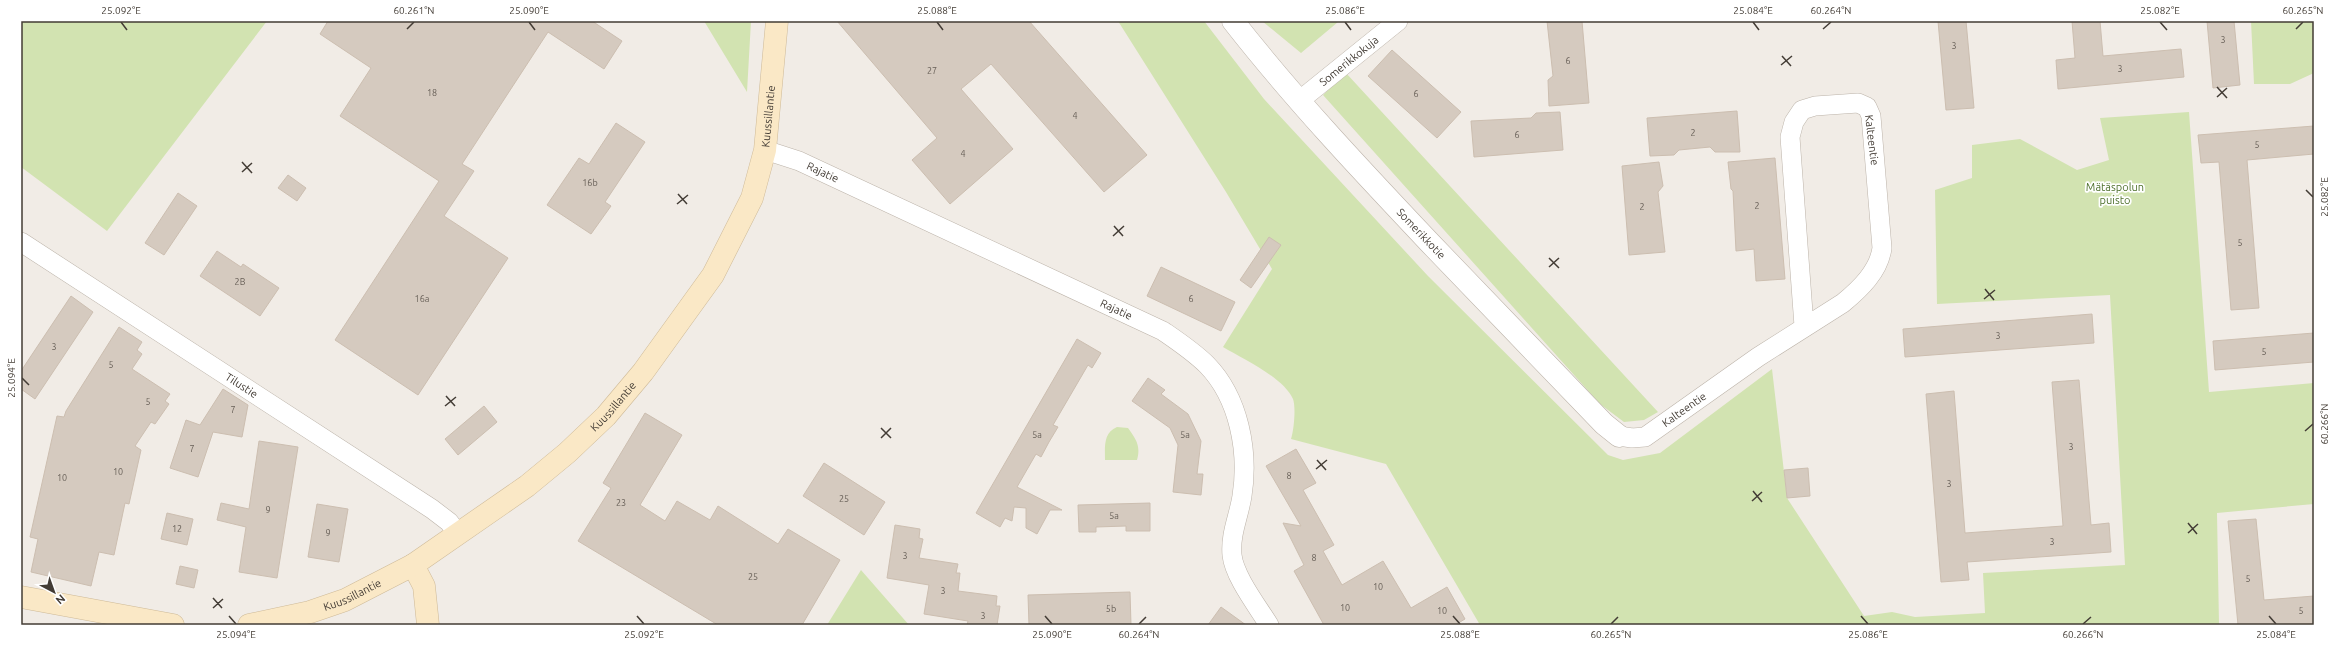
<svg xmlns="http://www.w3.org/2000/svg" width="2335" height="646" font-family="Ubuntu,sans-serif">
<rect width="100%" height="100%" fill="#f1ece6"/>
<path fill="#d2e3b1" d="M21,21H267L107,231L21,167Z
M704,21H751L747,92Z
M1118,21H1204L1264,99L1428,276L1608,455L1623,460L1660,453L1772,369L1787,498L1864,616L1892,612L1915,617L1985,613L1983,573L2125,565L2110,295L1937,304L1935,190L1972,178V145L2020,139L2077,170L2109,160L2100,118L2189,112L2209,392L2314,383V504L2217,513L2219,625H1480L1386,464L1291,439C1294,430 1296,407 1293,399C1283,377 1243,359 1223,347L1272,269L1226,192Z
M1262,21H1338V22L1301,53Z
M2251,21H2314V73L2290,84H2254Z
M1346,73L1658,412L1644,420L1624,422L1600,404L1323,95Z
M1117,427L1128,428C1136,439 1141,446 1137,460H1105C1105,447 1103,433 1117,427Z
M861,570L909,625H827Z"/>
<path fill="#d5cabf" stroke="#ccbeb0" d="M328,21H592L622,41L604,69L548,32L462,164L474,171L444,216L508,258L418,395L335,340L439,181L340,116L371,68L320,34Z
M837,21H1029L1147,155L1104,192L991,64L961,89L1013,149L950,204L912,160L937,138Z
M1547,21H1582L1589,103L1549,106L1548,80L1553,76Z
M1938,21H1966L1974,108L1946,110Z
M2072,21H2100L2103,56L2181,49L2184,77L2058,89L2056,60L2075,58Z
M2207,21H2234L2240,85L2213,88Z
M1392,50L1461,112L1437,138L1368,76Z
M1737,111L1740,152H1715L1710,147L1679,150L1674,155L1650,156L1647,118Z
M1560,112L1563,150L1474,157L1471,121L1531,118L1536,113Z
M616,123L645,142L605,202L611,206L591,234L547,205L579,158L589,164Z
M2314,126V154L2247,160L2259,308L2231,310L2219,162L2201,163L2198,135Z
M1775,158L1785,279L1756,281L1754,249L1736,251L1733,191L1731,189L1728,162Z
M1659,162L1663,186L1658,192L1665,252L1629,255L1622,166Z
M288,175L306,188L297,201L278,188Z
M178,193L197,206L164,255L145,243Z
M1269,237L1281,245L1251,288L1240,280Z
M217,251L241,267L243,264L279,288L260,316L200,276Z
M1161,267L1235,302L1221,331L1147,296Z
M71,296L93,312L35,399L21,389V371Z
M2092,314L2094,343L1905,357L1903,329Z
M119,327L142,342L137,350L142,354L132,369L170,394L165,401L169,404L155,424L151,422L135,446L141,450L129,504L125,503L114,555L99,552L91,586L31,572L38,539L30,537L57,416L64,417L66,411Z
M2314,333V362L2215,370L2213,341Z
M1077,339L1101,353L1092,368L1088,365L1053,425L1058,427L1049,442L1041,457L1036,454L1017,487L1062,510H1050L1037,534L1026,528V508L1014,507L1012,521L1005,518L1000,527L976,513Z
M1148,378L1165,390L1161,394L1188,414L1201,441L1197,474H1203L1201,495L1173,492L1178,445L1170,428L1132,401Z
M2079,380L2091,525L2109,523L2111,552L1967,562L1969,580L1941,582L1926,394L1954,391L1965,533L2063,526L2052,382Z
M223,389L248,405L242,437L213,432L198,477L170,468L186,420L200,425Z
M484,406L497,422L458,455L445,439Z
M645,413L682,435L640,505L665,521L677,501L710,520L718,506L778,544L788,529L840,560L802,625H718L578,541L611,488L603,483Z
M259,441L298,447L277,578L239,572L246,527L217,520L221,503L249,509Z
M1296,449L1316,483L1303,490L1334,545L1323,551L1342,585L1383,561L1411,608L1447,587L1465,619L1455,625H1324L1294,571L1304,565L1283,523L1301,526L1266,466Z
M824,463L885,502L864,535L803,496Z
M1808,468L1810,496L1787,498L1784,470Z
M1150,503V531H1126V526L1096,527V532H1079L1078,505Z
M317,504L348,509L339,562L308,557Z
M167,513L193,519L187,545L161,539Z
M2256,519L2264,600L2314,596V624L2238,625L2228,521Z
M895,525L920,529L919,538L923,539L919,558L958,564L956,573H960L958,591L997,596L996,606H1000L997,625H967L968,621L924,614L929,585L887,578Z
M180,566L198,570L194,588L176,584Z
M1130,592L1131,625H1029L1028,595Z
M1221,607L1246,625H1208Z"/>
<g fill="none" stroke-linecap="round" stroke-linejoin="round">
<defs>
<g id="minor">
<path id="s1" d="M1299,101L1398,21"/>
<path id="s2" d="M765,150L799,161L1163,331C1179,342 1194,352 1207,365C1239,398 1249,451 1242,496C1239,516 1230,534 1232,555C1234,576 1258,607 1269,625"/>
<path id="s3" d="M21,242L432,509L449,522L458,534"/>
<path id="s4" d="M1619,436L1632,438L1645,437L1758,357L1843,303C1860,289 1879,271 1882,248L1871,116L1867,107L1858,103L1815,106L1802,110L1794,122L1790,137L1804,326"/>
</g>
<g id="tertiary">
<path id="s5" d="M1233,21C1294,99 1362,171 1430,243C1488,303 1546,364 1604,424L1619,436"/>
</g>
<g id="secondary">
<path d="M413,565L424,586L428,625"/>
<path d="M21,597L173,625"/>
<path id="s6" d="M249,625L310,612L345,600L413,565L527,486L567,453L606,416L643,372L713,275L752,198L765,150L777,21"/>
</g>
</defs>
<use href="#minor" stroke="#bcb3a9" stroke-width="20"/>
<use href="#tertiary" stroke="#bcb3a9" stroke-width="23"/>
<use href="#secondary" stroke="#ceba98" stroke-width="23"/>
<use href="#minor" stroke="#fff" stroke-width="19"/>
<use href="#tertiary" stroke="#fff" stroke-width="22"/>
<use href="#secondary" stroke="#fae8c6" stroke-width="22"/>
</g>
<path fill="none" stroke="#433c35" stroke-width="1.5" d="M121,22L127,30M529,22L535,30M937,22L943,30M1345,22L1351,30M1753,22L1759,30M2160,22L2167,30M407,29L414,22M1823,29L1831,22M2296,29L2303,22M1782,56L1791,66M1781,65L1792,56M2217,87L2227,98M2217,97L2227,88M242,162L252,173M242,172L252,163M2306,190L2313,197M678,194L687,204M677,204L688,195M1114,226L1123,236M1113,236L1124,226M1549,258L1559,268M1549,267L1559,258M1985,289L1994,300M1984,299L1995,290M22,378L29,385M446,396L455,406M445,406L456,397M881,428L891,438M2305,431L2313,424M881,438L891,428M1317,460L1326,470M1316,469L1327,460M1753,491L1762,502M1752,501L1762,492M2188,523L2197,534M2188,533L2198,524M213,598L222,608M213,608L223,599M229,616L236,624M637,616L644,624M1045,616L1052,624M1453,616L1460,624M1861,616L1868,624M2269,616L2276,624M1139,624L1146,617M1611,624L1618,617M2083,624L2091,617"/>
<g text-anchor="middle" stroke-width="3.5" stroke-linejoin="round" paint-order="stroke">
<g font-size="9" fill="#686058">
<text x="2223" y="43">3</text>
<text x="1954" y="49">3</text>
<text x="1568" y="64">6</text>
<text x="2120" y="72">3</text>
<text x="932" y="74">27</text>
<text x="432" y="96">18</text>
<text x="1416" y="97">6</text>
<text x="1075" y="119">4</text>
<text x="1693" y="136">2</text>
<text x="1517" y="138">6</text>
<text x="2257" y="148">5</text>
<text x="963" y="157">4</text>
<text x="590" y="186">16b</text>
<text x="1757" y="209">2</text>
<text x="1642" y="210">2</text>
<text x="2240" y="246">5</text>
<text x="240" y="285">2B</text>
<text x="422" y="302">16a</text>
<text x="1191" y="302">6</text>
<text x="1998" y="339">3</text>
<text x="54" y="350">3</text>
<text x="2264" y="355">5</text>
<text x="111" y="368">5</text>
<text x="148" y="405">5</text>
<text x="233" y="413">7</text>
<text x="1037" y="438">5a</text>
<text x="1185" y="438">5a</text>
<text x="2071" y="450">3</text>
<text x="192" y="452">7</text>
<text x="118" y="475">10</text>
<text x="1289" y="479">8</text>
<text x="62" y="481">10</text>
<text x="1949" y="487">3</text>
<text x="844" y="502">25</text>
<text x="621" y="506">23</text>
<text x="268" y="513">9</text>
<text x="1114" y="519">5a</text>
<text x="177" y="532">12</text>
<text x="328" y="536">9</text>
<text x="2052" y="545">3</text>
<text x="905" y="559">3</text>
<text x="1314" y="561">8</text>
<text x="753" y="580">25</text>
<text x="2248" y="582">5</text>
<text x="1378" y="590">10</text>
<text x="943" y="594">3</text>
<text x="1345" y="611">10</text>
<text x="1111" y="612">5b</text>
<text x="1442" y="614">10</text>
<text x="2301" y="614">5</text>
<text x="983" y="619">3</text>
</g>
<g font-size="11" fill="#433c35" stroke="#fff">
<text dy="4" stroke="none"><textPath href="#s1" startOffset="64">Somerikkokuja</textPath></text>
<text dy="4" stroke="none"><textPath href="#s6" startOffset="767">Kuussillantie</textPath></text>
<text transform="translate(1872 140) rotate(83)" y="4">Kalteentie</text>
<text dy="4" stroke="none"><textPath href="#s2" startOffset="62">Rajatie</textPath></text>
<text dy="4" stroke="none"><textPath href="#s5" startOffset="284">Somerikkotie</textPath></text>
<text dy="4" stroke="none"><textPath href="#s2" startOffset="386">Rajatie</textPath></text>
<text dy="4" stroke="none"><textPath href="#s3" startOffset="263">Tilustie</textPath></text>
<text dy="4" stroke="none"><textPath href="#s6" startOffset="432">Kuussillantie</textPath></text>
<text dy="4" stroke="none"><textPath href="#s4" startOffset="74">Kalteentie</textPath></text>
<text dy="4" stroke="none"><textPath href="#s6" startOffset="108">Kuussillantie</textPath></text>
</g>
<g font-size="11" fill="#4f712d" stroke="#fff">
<text x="2115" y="191">Mätäspolun<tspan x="2115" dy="13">puisto</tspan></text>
</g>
</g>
<rect width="2335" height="646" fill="none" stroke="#ffffff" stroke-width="44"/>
<g transform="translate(54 592) rotate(139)" stroke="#ffffff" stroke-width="3" paint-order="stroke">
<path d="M0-3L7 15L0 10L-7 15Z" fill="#433c35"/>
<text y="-6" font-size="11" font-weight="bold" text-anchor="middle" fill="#433c35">N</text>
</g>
<rect x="22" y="22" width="2291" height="602" fill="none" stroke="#433c35" stroke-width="1.5"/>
<g font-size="10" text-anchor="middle" fill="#433c35">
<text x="121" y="14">25.092°E</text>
<text x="414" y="14">60.261°N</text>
<text x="529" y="14">25.090°E</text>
<text x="937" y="14">25.088°E</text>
<text x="1345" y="14">25.086°E</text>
<text x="1753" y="14">25.084°E</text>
<text x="1831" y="14">60.264°N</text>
<text x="2160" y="14">25.082°E</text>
<text x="2303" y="14">60.265°N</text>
<text transform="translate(2324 197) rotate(-90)" y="4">25.082°E</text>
<text transform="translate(11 378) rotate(-90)" y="4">25.094°E</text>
<text transform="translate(2324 424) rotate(-90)" y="4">60.266°N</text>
<text x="236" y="638">25.094°E</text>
<text x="644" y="638">25.092°E</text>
<text x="1052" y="638">25.090°E</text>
<text x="1139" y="638">60.264°N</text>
<text x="1460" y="638">25.088°E</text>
<text x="1611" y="638">60.265°N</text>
<text x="1868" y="638">25.086°E</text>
<text x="2083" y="638">60.266°N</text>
<text x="2276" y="638">25.084°E</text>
</g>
</svg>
